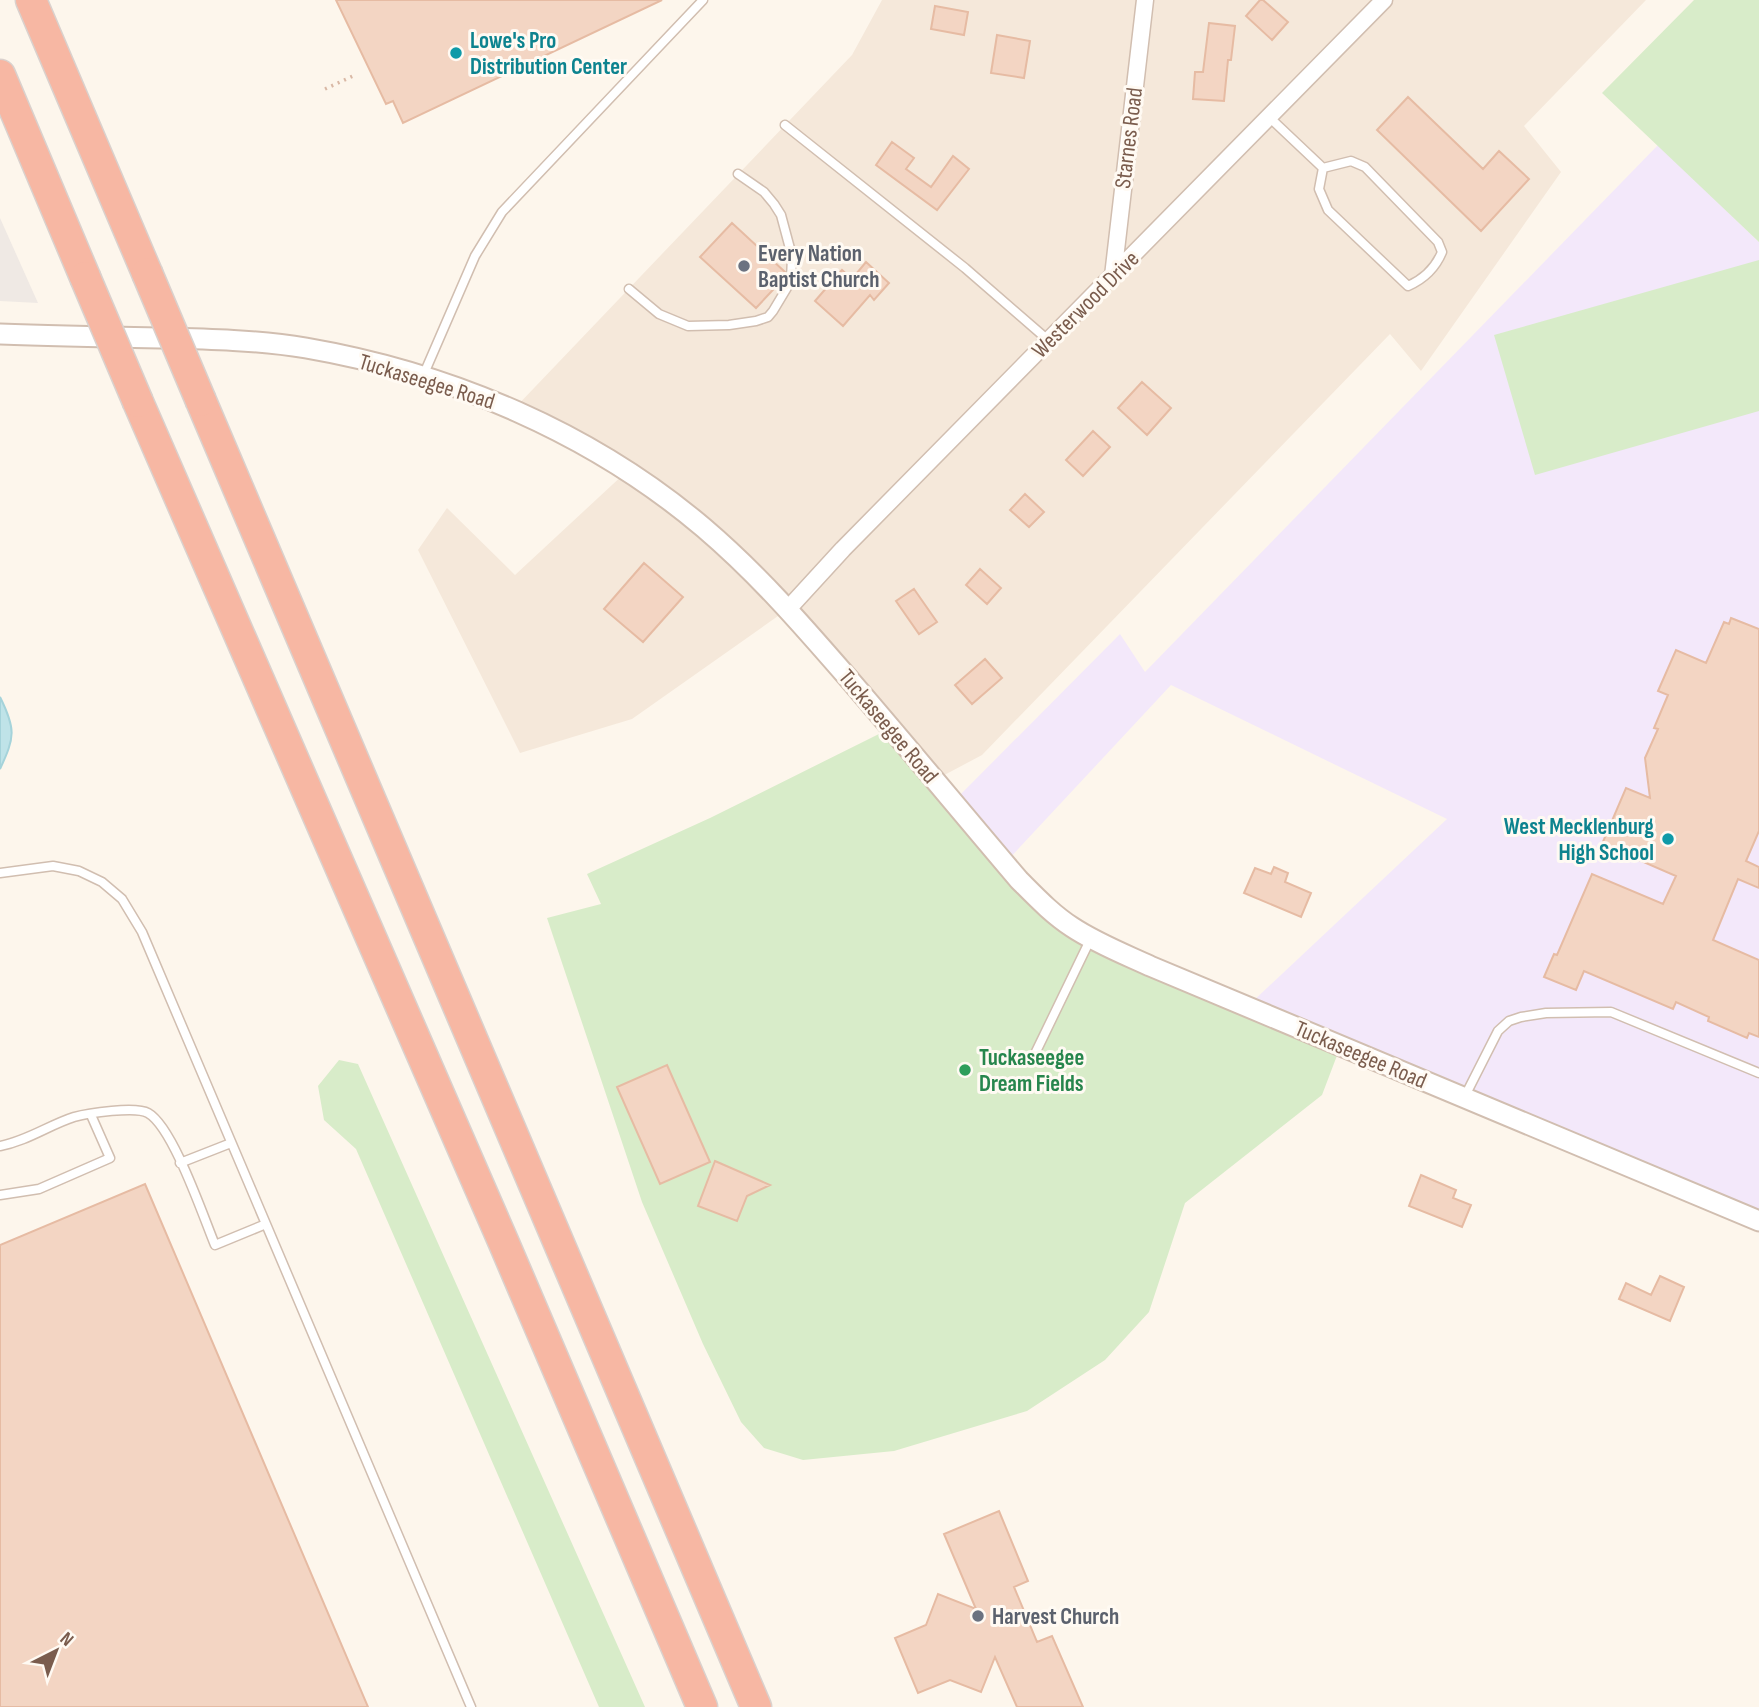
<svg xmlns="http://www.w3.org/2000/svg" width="1759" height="1707" font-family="'Sofia Sans Condensed',sans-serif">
<rect width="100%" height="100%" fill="#fdf6ec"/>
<path fill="#f5e8da" d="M882,0H1646L1524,126L1561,172L1421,371L1390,334L982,755L935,780L788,609L632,719L520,753L418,550L447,508L515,575L626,472L514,409L852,55Z"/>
<path fill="#efe9e4" d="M0,218L38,303L0,301Z"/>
<path fill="#f3e8fa" d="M1658,145L1759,242V1218L1250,1004L1447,819L1171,685L1007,861L956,799L1120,634L1145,672Z"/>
<path fill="#d8ecc9" d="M1694,0H1759V242L1602,93Z
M1759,260V411L1535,475L1494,335Z
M891,728L1073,928L1341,1045L1322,1095L1185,1203L1149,1312L1105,1360L1027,1411L894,1451L803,1460L764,1448L741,1422L703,1344L642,1202L547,918L601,904L587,874L710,818Z
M339,1060L358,1064L645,1707H599L356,1149L324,1120L318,1086Z"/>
<path fill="#bfe3e8" stroke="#a5d3da" stroke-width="2" d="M0,697C16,729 15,737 0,769Z"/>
<path fill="#f3d5c3" stroke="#e6bba3" stroke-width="2" d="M336,0H662L403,123L393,101L386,104Z
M1260,0H1263L1288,22L1272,40L1246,16Z
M935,6L968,12L964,35L931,29Z
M1209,23L1235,26L1231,60H1228L1224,101L1193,99L1195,72H1203Z
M997,35L1030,41L1024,78L991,73Z
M1408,97L1483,169L1499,151L1529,179L1481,231L1377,130Z
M892,142L914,158L906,169L931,187L953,156L969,169L937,210L876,165Z
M732,223L785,272V277L756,308L700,257Z
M866,262L889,283L874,300L870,295L843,326L815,301L842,270L852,279Z
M1142,382L1171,408L1147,435L1118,408Z
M1093,431L1110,447L1083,476L1066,460Z
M1025,494L1044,512L1029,527L1010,510Z
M644,563L683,597L643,642L604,609Z
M980,569L1001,588L987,604L966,585Z
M914,589L937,622L919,634L896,601Z
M1731,618L1759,629V831L1746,861L1759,867V888L1738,879L1713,940L1759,960V1037L1749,1033L1747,1038L1708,1021L1709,1017L1676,1002L1673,1009L1584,971L1576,990L1544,977L1554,954L1557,955L1592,874L1663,904L1676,876L1602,844L1626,788L1650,798L1645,758L1658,729L1654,728L1668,695L1658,691L1676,650L1706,663L1724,622L1729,624Z
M985,659L1002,678L972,704L955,685Z
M1274,867L1288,873L1285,882L1311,893L1301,917L1244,893L1255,868L1271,874Z
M667,1065L710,1162L660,1184L617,1087Z
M715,1161L770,1185L747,1196L737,1221L698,1206Z
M1421,1175L1456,1190L1453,1198L1471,1205L1462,1227L1409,1206Z
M145,1184L368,1707H0V1245Z
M1660,1276L1684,1287L1670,1321L1619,1299L1626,1283L1651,1295Z
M999,1511L1028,1581L1014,1587L1037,1642L1052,1636L1083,1707H1017L995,1657L981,1692L950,1680L918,1693L895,1638L926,1625L938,1594L976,1609L944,1534Z"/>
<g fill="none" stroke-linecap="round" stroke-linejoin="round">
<defs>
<path id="service" d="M1269,117L1323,168L1351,161L1365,167L1438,242L1442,252C1435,269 1424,279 1408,286L1328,210L1319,189L1323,168
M785,125L965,268L1048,340
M629,289L659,314L688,326L729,325L756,321L768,317L773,311L791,281L792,256L781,215L774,204L764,192L738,174
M423,376L475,256L502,212L703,0
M0,873L53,866L79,871L102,882L122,899L142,932L471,1707
M1031,1062L1091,938
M1465,1096L1498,1031L1509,1021L1521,1017L1546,1013L1611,1012L1759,1073
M0,1146C27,1141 49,1125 74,1117C88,1113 136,1106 148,1113C173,1127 203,1216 215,1245L266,1224
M180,1163L231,1143
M0,1195L39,1189L110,1158L91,1115"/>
<path id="minor" d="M1113,276L1145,0
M788,609L843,549L1384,0"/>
<path id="tertiary" d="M0,334C53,336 106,337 160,338C208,339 258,340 306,348C451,373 592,433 704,528C758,574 803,626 849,679C906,745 962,813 1019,880C1036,897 1052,914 1072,927C1096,943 1124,954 1150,966L1759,1221"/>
<path id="motorway" d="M31,0L147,273
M0,75L85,277
M201,401L756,1707
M138,402L503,1241L702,1707"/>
</defs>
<use href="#service" stroke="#d1beb0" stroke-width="11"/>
<use href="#minor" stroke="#d1beb0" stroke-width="19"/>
<use href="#tertiary" stroke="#d1beb0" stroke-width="23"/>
<use href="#motorway" stroke="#dad1cd" stroke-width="33"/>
<path stroke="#d9b8a5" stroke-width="3.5" stroke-dasharray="2 5" stroke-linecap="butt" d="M325,89L353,76"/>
<use href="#service" stroke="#fff" stroke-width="8"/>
<use href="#minor" stroke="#fff" stroke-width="16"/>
<use href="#tertiary" stroke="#fff" stroke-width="19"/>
<use href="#motorway" stroke="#f7b7a3" stroke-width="30"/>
<defs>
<path id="motorway-bridge" d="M147,273L201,401
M85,277L138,402"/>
</defs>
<use href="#motorway-bridge" stroke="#dad1cd" stroke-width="33" stroke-linecap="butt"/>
<use href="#motorway-bridge" stroke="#f7b7a3" stroke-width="30"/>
</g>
<g fill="#0f9aa8" stroke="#fffaf3" stroke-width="2.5">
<circle cx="456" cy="53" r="7"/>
<circle cx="1668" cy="839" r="7"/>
</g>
<g fill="#6b7280" stroke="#fffaf3" stroke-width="2.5">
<circle cx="744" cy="266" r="7"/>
<circle cx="978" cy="1616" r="7"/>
</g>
<circle fill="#2e9e5b" stroke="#fffaf3" stroke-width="2.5" cx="965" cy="1070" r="7"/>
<g text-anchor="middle" stroke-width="6" stroke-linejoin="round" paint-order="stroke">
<g font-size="23" font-weight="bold" fill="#0d838f" stroke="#fffaf3" text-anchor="start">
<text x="470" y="48">Lowe's Pro<tspan x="470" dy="26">Distribution Center</tspan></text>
<text x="1654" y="834" text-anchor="end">West Mecklenburg<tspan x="1654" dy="26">High School</tspan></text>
</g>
<g font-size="23" fill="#7a5c4d" stroke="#fffaf3">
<text transform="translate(1128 138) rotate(-83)" y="8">Starnes Road</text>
<text transform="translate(1085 304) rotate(-45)" y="8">Westerwood Drive</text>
<text transform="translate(427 381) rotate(17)" y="8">Tuckaseegee Road</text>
<text transform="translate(889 726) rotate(50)" y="8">Tuckaseegee Road</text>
<text transform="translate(1361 1054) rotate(23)" y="8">Tuckaseegee Road</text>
</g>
<g font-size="23" font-weight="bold" fill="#5b616d" stroke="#fffaf3" text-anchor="start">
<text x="758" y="261">Every Nation<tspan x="758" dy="26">Baptist Church</tspan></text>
<text x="992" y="1624">Harvest Church</text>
</g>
<g font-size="23" font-weight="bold" fill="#27864d" stroke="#fffaf3" text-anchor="start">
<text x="979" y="1065">Tuckaseegee<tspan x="979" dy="26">Dream Fields</tspan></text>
</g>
</g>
<g transform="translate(56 1651) rotate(42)" stroke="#fffaf3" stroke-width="5" paint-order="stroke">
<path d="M0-5L12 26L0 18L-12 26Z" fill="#7a5c4d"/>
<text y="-10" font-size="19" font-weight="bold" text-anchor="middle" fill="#7a5c4d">N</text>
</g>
</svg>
